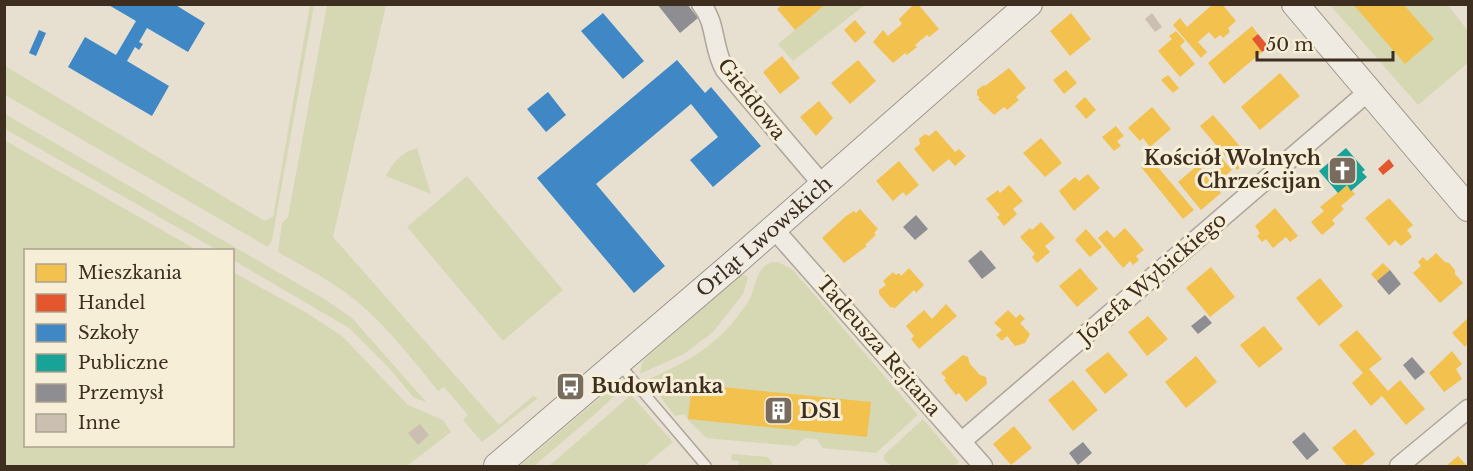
<svg xmlns="http://www.w3.org/2000/svg" width="1473" height="471" font-family="'Libre Baskerville',serif">
<rect width="100%" height="100%" fill="#e7e0d1"/>
<path fill="#d6d7b3" d="M826,4L865,5L793,61L778,44Z
M310,5H314L272,240L268,247L5,95V66L265,221L273,217Z
M327,5H386L333,237L499,425L533,396L538,398L482,442L463,420L468,415L444,387L438,391C409,355 380,317 342,290C322,276 299,264 278,252L282,223L288,217Z
M1330,5H1448L1468,31V63L1418,105Z
M5,114L326,300L353,319L427,403L413,397L389,368L349,328L233,260L232,250H217L5,129Z
M4,140L197,250H26V446H232L233,272L307,313L342,336L408,405L443,420L451,432L407,466H5Z
M417,148L431,194L386,176C393,162 402,152 417,148Z
M467,176L563,290L503,341L407,227Z
M772,262H778L792,269L918,415L876,453L822,448L817,439L805,438L796,446L706,438L688,420L685,414L675,416L647,380C676,367 703,354 726,330C734,321 746,307 751,296C757,282 756,268 772,262Z
M742,274L748,277L743,294L713,332L684,354L640,374L642,363L647,357Z
M618,384L625,386L594,415L534,466H520L611,388Z
M631,395L673,442L644,466H549Z
M923,419L959,462L954,466H892L884,460V455Z
M732,454L768,457L774,466H738L739,461L731,460Z"/>
<path fill="#f2c14e" d="M783,4H826L795,30L777,9Z
M914,4H918L939,29L929,37L927,35L915,45L917,47L907,55L905,53L893,63L873,42L883,30L888,36L902,24L899,19Z
M1213,4H1222L1236,21L1228,28L1230,32L1223,38L1220,35L1215,39L1209,32L1198,42L1207,52L1201,58L1173,25L1180,18L1187,27Z
M1353,4H1403L1434,39L1405,64Z
M1071,13L1091,39L1070,56L1050,31Z
M855,20L866,33L855,43L844,30Z
M1252,26L1258,34L1252,39L1262,52L1224,84L1208,63Z
M1176,31L1185,41L1180,46L1195,64L1180,77L1158,51L1172,39L1169,36Z
M782,56L800,78L780,94L763,72Z
M858,60L876,81L850,104L831,83Z
M1009,68L1026,88L1016,97L1019,100L1007,110L1004,107L994,115L978,99L980,98L977,95V90L984,85L985,86Z
M1066,70L1077,83L1064,94L1053,80Z
M1280,73L1300,96L1260,130L1241,107Z
M1168,75L1179,88L1173,93L1161,80Z
M1085,97L1096,110L1086,119L1075,106Z
M819,101L833,118L816,136L800,117Z
M1152,107L1171,129L1150,147L1143,138L1140,141L1128,128Z
M1213,115L1251,159L1237,170L1200,126Z
M1116,126L1124,136L1117,141L1121,146L1114,151L1102,137Z
M936,130L955,152L959,149L966,156L955,166L949,159L933,172L914,149L920,144L919,139L925,134L929,136Z
M1041,138L1062,163L1045,177L1023,153Z
M1220,156L1232,170L1224,177L1211,163Z
M1151,159L1194,210L1183,219L1141,167Z
M899,161L919,185L906,196L903,192L893,201L876,181Z
M1198,165L1221,193L1201,210L1178,182Z
M1088,174L1100,188L1074,211L1059,191L1075,177L1079,181Z
M1009,185L1023,201L1013,209L1017,214L1004,226L997,217L1000,215L986,199L998,190L1000,193Z
M1347,185L1355,194L1341,206L1344,209L1332,220L1335,224L1322,235L1311,222L1324,211L1320,207Z
M1389,198L1413,225L1407,230L1412,237L1401,246L1395,240L1389,246L1365,218Z
M1275,208L1298,236L1290,242L1286,237L1273,248L1266,239L1262,242L1257,236L1260,233L1255,226Z
M860,209L878,229L874,233L876,235L865,245L867,246L844,263L822,238L846,216L854,211L856,213Z
M1041,222L1055,238L1045,246L1050,252L1037,263L1032,257L1035,254L1020,237L1030,228L1032,230Z
M1125,228L1144,250L1136,256L1139,260L1133,265L1130,261L1123,268L1098,238L1107,230L1114,238Z
M1086,229L1102,247L1090,257L1075,240Z
M1436,253L1445,262L1449,263L1455,270V274L1463,283L1440,303L1413,273L1421,266L1418,262L1423,257L1427,261Z
M1383,263L1390,270L1377,281L1371,274Z
M1211,267L1235,297L1210,317L1186,288Z
M909,268L924,285L916,293L914,290L895,308L890,307L879,294V290L886,285L883,281L893,272L896,275L899,273L901,276Z
M1080,268L1098,289L1077,307L1059,286Z
M1320,278L1343,306L1319,326L1296,298Z
M946,304L957,316L919,349L911,339L914,336L906,326L924,310L932,319Z
M1008,310L1016,318L1020,314L1025,319L1020,323L1030,334L1025,343L1015,346L1007,336L1002,341L996,335L1002,330L994,323Z
M1148,316L1168,339L1147,356L1128,332Z
M1468,318V343L1465,347L1452,333Z
M1264,326L1283,349L1259,368L1240,345Z
M1357,330L1382,359L1369,369L1388,391L1400,380L1425,409L1406,425L1382,396L1371,406L1352,383L1363,373L1339,345Z
M1452,351L1462,364L1456,369L1462,379L1444,392L1429,373Z
M1108,352L1128,375L1105,394L1085,370Z
M963,355L968,357L970,364L980,375L986,377L987,384L966,402L959,393L956,395L944,380L946,378L941,373Z
M1196,356L1217,382L1186,408L1165,382Z
M1073,380L1098,410L1073,431L1048,400Z
M692,384L871,402L867,437L688,419Z
M1014,426L1032,448L1011,465L993,444Z
M1355,429L1375,454L1360,466H1347L1332,448Z
M1458,456L1467,466H1446Z"/>
<path fill="#e4572e" d="M1258,34L1269,47L1262,52L1252,39Z
M1389,159L1394,166L1383,175L1378,169Z"/>
<path fill="#3f88c5" d="M107,4H174L205,23L188,52L147,28L139,42L143,44L139,50L135,47L127,61L169,86L152,116L68,67L85,37L116,55L136,21Z
M603,13L644,61L623,79L581,31Z
M39,30L46,33L36,56L29,53Z
M677,60L705,93L711,87L761,146L713,187L690,160L718,137L691,104L596,184L665,266L634,293L537,178Z
M548,92L566,115L546,132L527,109Z"/>
<path fill="#17a398" d="M1346,148L1365,170L1362,172L1367,177L1351,191L1347,185L1338,193L1319,171Z"/>
<path fill="#8d8d92" d="M657,4H687L698,18L680,33Z
M916,215L928,229L915,240L903,227Z
M981,250L996,268L982,279L968,261Z
M1390,270L1401,284L1389,295L1377,281Z
M1205,315L1212,323L1198,334L1191,326Z
M1412,357L1425,372L1415,380L1403,365Z
M1304,432L1319,450L1307,460L1292,442Z
M1083,442L1092,453L1078,465L1069,453Z"/>
<path fill="#cbbfb2" d="M1152,13L1162,27L1155,32L1145,19Z
M420,424L429,435L418,445L408,433Z"/>
<g fill="none" stroke-linecap="round" stroke-linejoin="round">
<defs>
<path id="lane" d="M620,365L706,466"/>
<path id="street" d="M701,4C717,23 712,48 725,70L822,184
M773,228L983,466
M962,441L1369,91
M1399,466L1468,409"/>
<g id="secondary">
<path d="M1295,4L1468,208"/>
<path id="s1" d="M497,466L740,258L1029,4"/>
</g>
</defs>
<use href="#lane" stroke="#ada599" stroke-width="12"/>
<use href="#street" stroke="#ada599" stroke-width="21"/>
<use href="#secondary" stroke="#9c958a" stroke-width="28"/>
<use href="#lane" stroke="#efebe3" stroke-width="9"/>
<use href="#street" stroke="#efebe3" stroke-width="18"/>
<use href="#secondary" stroke="#efebe3" stroke-width="26"/>
</g>
<defs>
<symbol id="church-square" viewBox="-11 -11 22 22"><rect x="-9" y="-9" width="18" height="18" rx="4" fill="#786c5e" stroke="#f7eed8"/><path d="M-1.2-6h2.4v3.5h3.3v2.4h-3.3V6h-2.4V-.1h-3.3v-2.4h3.3Z" fill="#fff"/></symbol>
<symbol id="bus-square" viewBox="-11 -11 22 22"><rect x="-9" y="-9" width="18" height="18" rx="4" fill="#786c5e" stroke="#f7eed8"/><path d="M-5-6H5V4H4V6H2V4H-2V6H-4V4H-5ZM-3.5-4V0h7V-4ZM-3.5 1.2v1.5H-2V1.2ZM2 1.2v1.5H3.5V1.2Z" fill="#fff"/></symbol>
<symbol id="building-square" viewBox="-11 -11 22 22"><rect x="-9" y="-9" width="18" height="18" rx="4" fill="#786c5e" stroke="#f7eed8"/><path d="M-4-6H4V6H1V3H-1V6H-4ZM-2.5-4.3h1.7v1.8h-1.7ZM.8-4.3h1.7v1.8H.8ZM-2.5-1h1.7V.8h-1.7ZM.8-1h1.7V.8H.8Z" fill="#fff"/></symbol>
</defs>
<g fill-rule="evenodd">
<use href="#church-square" x="1326" y="154" width="33" height="33"/>
<use href="#bus-square" x="554" y="370" width="33" height="33"/>
<use href="#building-square" x="762" y="394" width="33" height="33"/>
</g>
<g text-anchor="middle" stroke-width="6" stroke-linejoin="round" paint-order="stroke">
<g font-size="20" fill="#3d2e20" stroke="#f7eed8">
<text transform="translate(752 99) rotate(52)" y="7">Giełdowa</text>
<text dy="7" stroke="none"><textPath href="#s1" startOffset="352">Orląt Lwowskich</textPath></text>
<text transform="translate(1152 278) rotate(-41)" y="7">Józefa Wybickiego</text>
<text transform="translate(879 346) rotate(49)" y="7">Tadeusza Rejtana</text>
</g>
<g font-size="20" font-weight="bold" fill="#3d2e20" stroke="#f7eed8" text-anchor="start">
<text x="1321" y="165" text-anchor="end">Kościół Wolnych<tspan x="1321" dy="23">Chrześcijan</tspan></text>
<text x="591" y="393">Budowlanka</text>
<text x="800" y="418">DS1</text>
</g>
</g>
<rect width="1473" height="471" fill="none" stroke="#3d2e20" stroke-width="12"/>
<rect x="24" y="249" width="210" height="198" fill="#f7eed8" stroke="#ada18e" stroke-width="1.5"/>
<rect x="36" y="264" width="30" height="18" fill="#f2c14e" stroke="#ada18e" stroke-width="1.5"/>
<text x="78" y="279" font-size="18" fill="#3d2e20">Mieszkania</text>
<rect x="36" y="294" width="30" height="18" fill="#e4572e" stroke="#ada18e" stroke-width="1.5"/>
<text x="78" y="309" font-size="18" fill="#3d2e20">Handel</text>
<rect x="36" y="324" width="30" height="18" fill="#3f88c5" stroke="#ada18e" stroke-width="1.5"/>
<text x="78" y="339" font-size="18" fill="#3d2e20">Szkoły</text>
<rect x="36" y="354" width="30" height="18" fill="#17a398" stroke="#ada18e" stroke-width="1.5"/>
<text x="78" y="369" font-size="18" fill="#3d2e20">Publiczne</text>
<rect x="36" y="384" width="30" height="18" fill="#8d8d92" stroke="#ada18e" stroke-width="1.5"/>
<text x="78" y="399" font-size="18" fill="#3d2e20">Przemysł</text>
<rect x="36" y="414" width="30" height="18" fill="#cbbfb2" stroke="#ada18e" stroke-width="1.5"/>
<text x="78" y="429" font-size="18" fill="#3d2e20">Inne</text>
<path d="M1257 51v9h136v-9" fill="none" stroke="#3d2e20" stroke-width="3"/>
<text x="1266" y="51" font-size="18" fill="#3d2e20" stroke="#f7eed8" stroke-width="4.5" paint-order="stroke">50 m</text>
</svg>
